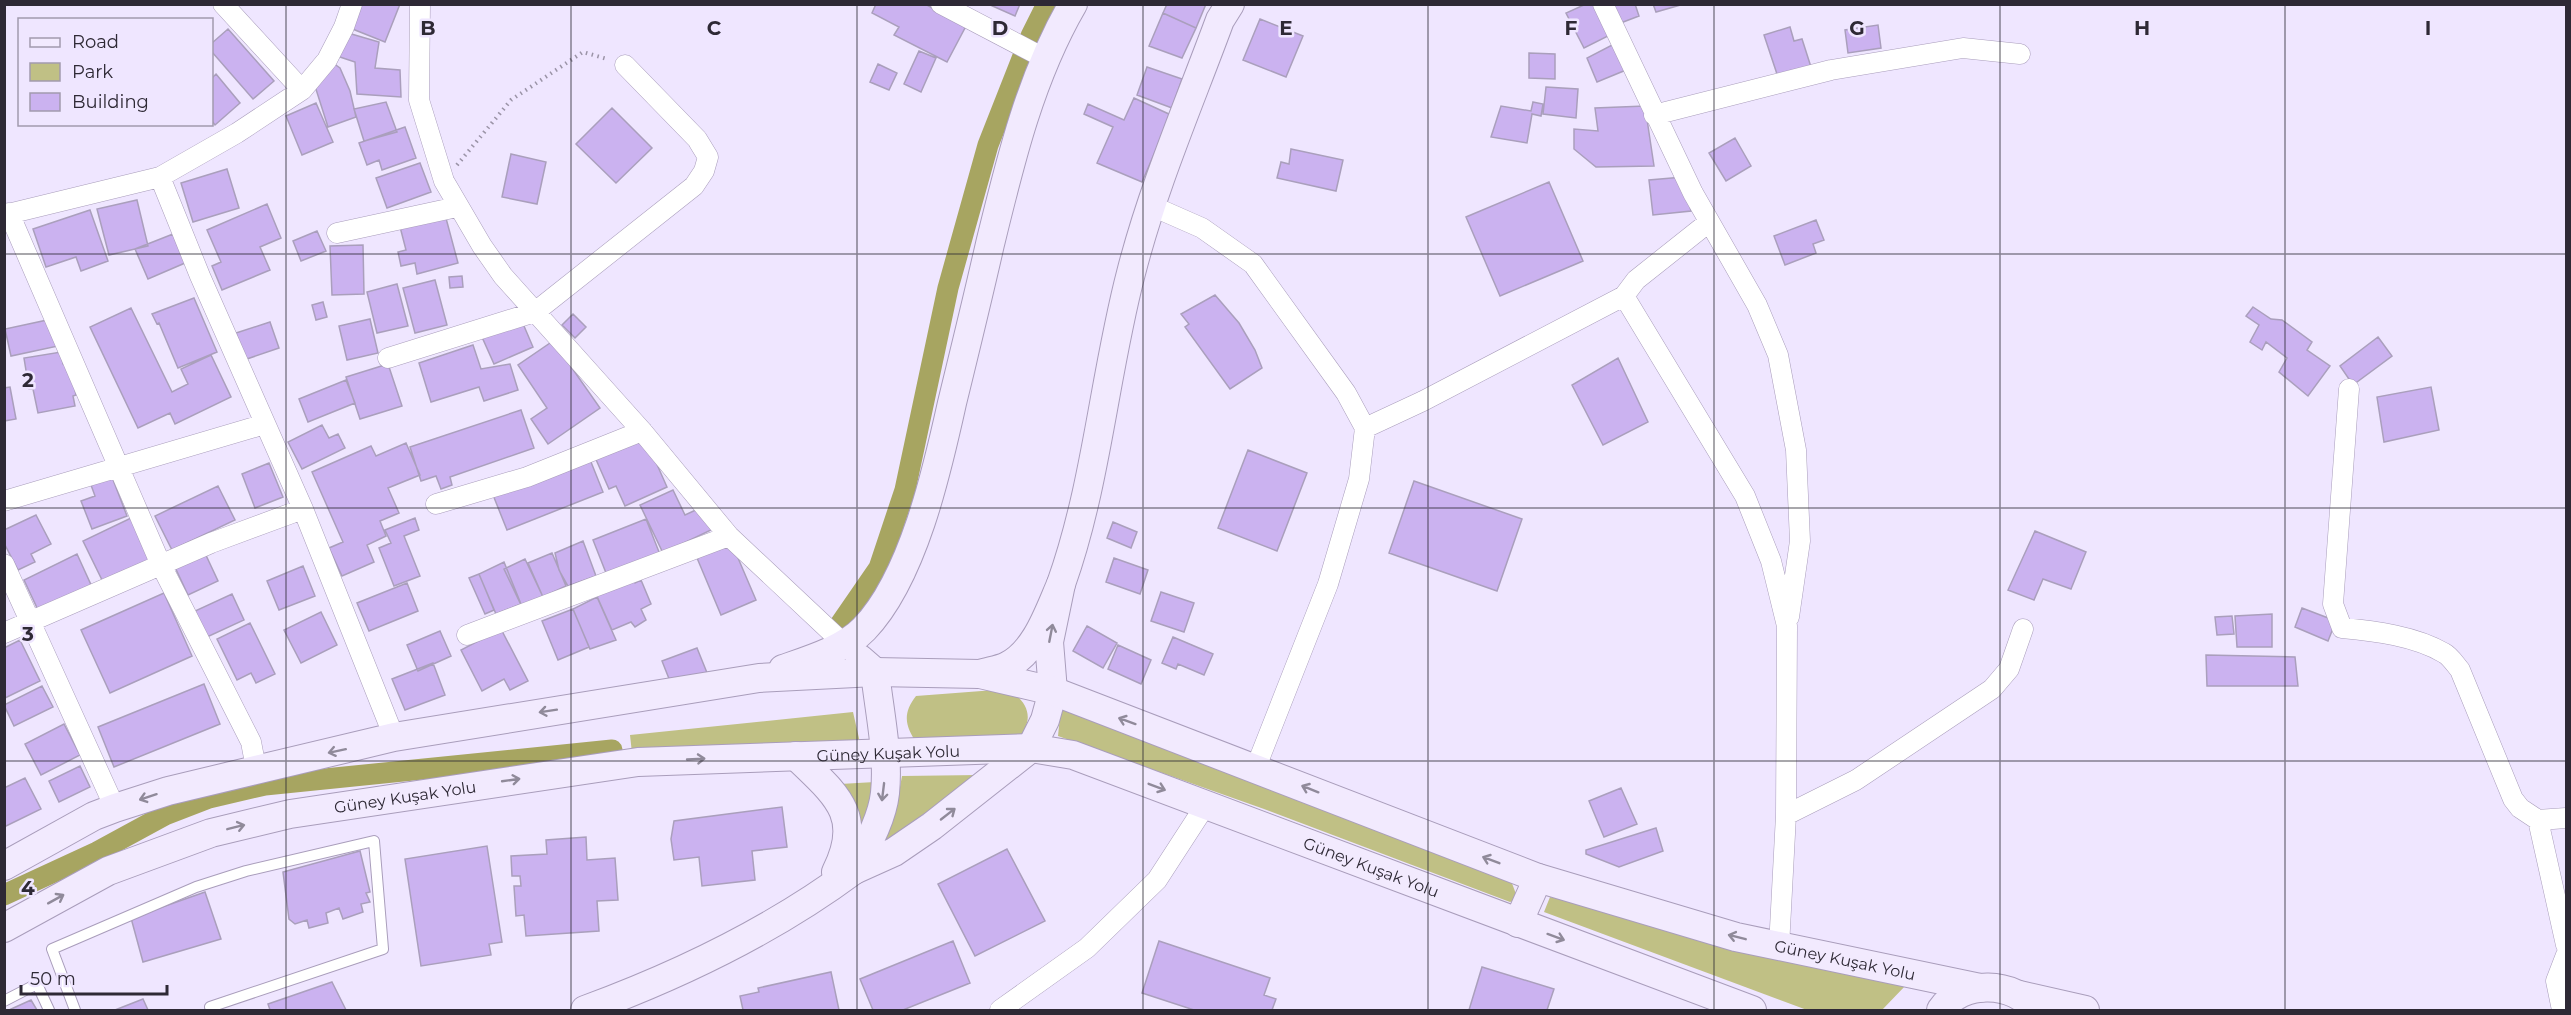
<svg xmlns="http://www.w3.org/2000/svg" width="2571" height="1015" font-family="Montserrat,sans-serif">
<rect width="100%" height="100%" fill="#efe6ff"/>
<path fill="#c0c085" d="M1008,689C1030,703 1035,721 1016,741L918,745C905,727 902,714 916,696Z
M1061,706L1510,878L1516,894L1515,900L1510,902L1264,809L1058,736Z
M853,712L861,747L633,762L630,735Z
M979,775L925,822L878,845L898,798L902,776Z
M875,782L862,834L840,784Z
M1550,897L1907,984L1882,1010H1807L1544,912Z"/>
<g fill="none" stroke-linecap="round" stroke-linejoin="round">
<path stroke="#a7a561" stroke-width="21" d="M839,626L879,568L905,490L948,288L988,145L1031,36L1047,4
M4,895L97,852L165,815L209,798L265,785L612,750"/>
</g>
<path fill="#cbb2f0" stroke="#aa9fbc" stroke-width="1.5" d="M359,4H400L385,42L350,28Z
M876,4H925L966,26L947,62L894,35L899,27L872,13Z
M988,4H1020L1015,16Z
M1167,4H1206L1196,28L1163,13Z
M1586,4H1597L1612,34L1584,48L1566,13Z
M1610,4H1635L1639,16L1618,24Z
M1653,4H1684L1656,12Z
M1163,13L1196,28L1182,58L1149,46Z
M1260,19L1303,36L1286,77L1243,60Z
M1878,25L1881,48L1848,53L1845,30Z
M1790,27L1794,41L1802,39L1811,67L1778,77L1764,35Z
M228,29L274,81L253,99L212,52V43Z
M348,33L379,42L375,68L400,70L401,97L357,94L355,62L337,56Z
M1614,44L1626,70L1597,82L1587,58Z
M919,51L936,58L921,92L904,84Z
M1529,53L1555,54V79L1529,78Z
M333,63L340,68L350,91L356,117L328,127L314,83Z
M878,64L897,73L889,90L870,82Z
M1147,67L1182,79L1172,108L1137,95Z
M216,74L240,103L215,125L212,121V78Z
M1546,87L1578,89L1576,118L1543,114Z
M1134,98L1171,115L1142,182L1097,163L1113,127L1084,114L1088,104L1124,120Z
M386,102L397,132L364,141L354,109Z
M1533,102L1543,104L1541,116L1532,114L1527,143L1491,137L1501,106L1531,111Z
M316,103L333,142L302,155L286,116Z
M1645,106L1654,166L1596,167L1574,149V129L1598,131L1595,108Z
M612,108L652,148L616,183L576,144Z
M405,127L416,158L382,170L379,160L367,165L359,143Z
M1735,138L1751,166L1726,181L1709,153Z
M1291,149L1343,160L1336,191L1277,178L1281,162L1289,164Z
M511,154L546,162L537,204L502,197Z
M420,163L431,192L387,208L376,178Z
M227,169L239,208L193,222L181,183Z
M1683,177L1691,211L1653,215L1649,180Z
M1549,182L1583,261L1500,296L1466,217Z
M137,200L148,246L109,255L97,209Z
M267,204L281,238L260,247L270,270L222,290L212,266L221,262L207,230Z
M443,207L458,263L417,274L415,263L401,266L398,252L406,250L398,219Z
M90,210L108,261L81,271L76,257L46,267L33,229Z
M1816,220L1824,240L1813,244L1816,253L1785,265L1774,236Z
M317,231L326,251L301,261L293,241Z
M173,234L185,263L148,279L135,249Z
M363,245L364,294L332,295L330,246Z
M462,276L463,287L450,288L449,277Z
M435,280L447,325L415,333L403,288Z
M397,284L408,326L377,333L367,292Z
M1215,295L1239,323L1255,350L1262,368L1230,389L1185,327L1189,324L1181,314Z
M194,298L217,352L178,368L159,323L157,324L152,314Z
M323,302L327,317L316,320L312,305Z
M2253,307L2271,319L2282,320L2312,342L2307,350L2330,366L2308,396L2279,372L2287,358L2266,342L2262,350L2250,342L2259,325L2246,316Z
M131,308L172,392L188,384L181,369L211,355L231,397L175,424L170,413L138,428L90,327Z
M573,314L586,327L575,338L562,325Z
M52,319L58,346L11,356L5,329Z
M370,319L378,353L347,360L339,326Z
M521,319L533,347L494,364L482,337Z
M270,322L279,348L244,360L236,333Z
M2378,337L2392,356L2353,385L2340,366Z
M553,341L600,408L548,444L531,419L547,408L518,365Z
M473,345L481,369L510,364L518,390L484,401L479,387L431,402L419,363Z
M61,352L63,364L70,363L76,395L73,396L75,406L38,413L33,389H29L24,358Z
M1618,358L1648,422L1603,445L1572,385Z
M388,364L402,406L360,419L346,377Z
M346,380L355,403L308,422L299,399Z
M10,387L16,419L4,421V388Z
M2431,387L2439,430L2384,442L2377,397Z
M521,410L534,448L450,477L452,485L441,489L436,476L421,481L410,447Z
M322,425L329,438L338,434L345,448L302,469L288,442Z
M643,433L667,487L625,506L616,486L609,489L594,455Z
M406,443L420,475L388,488L399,513L380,521L386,536L367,545L374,562L342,576L329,548L343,542L312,472L371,446L376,456Z
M1248,450L1307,473L1277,551L1218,528Z
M589,457L603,492L507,530L493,495Z
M269,463L283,497L255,508L242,474Z
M112,477L127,516L92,529L81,501L95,496L91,485Z
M1414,481L1522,519L1497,591L1389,553Z
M218,486L235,520L172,550L155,516Z
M673,490L685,515L700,508L711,530L663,553L640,505Z
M36,515L51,544L31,554L35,562L18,570L4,543V530Z
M131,518L152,561L104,584L83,541Z
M415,518L419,530L404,536L420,576L394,586L379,548L391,543L385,530Z
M646,519L661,557L608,578L593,540Z
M1113,522L1137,532L1131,548L1107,538Z
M2035,531L2086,552L2071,589L2043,579L2034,600L2008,590Z
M583,541L596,576L568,586L559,570L555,553Z
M732,544L756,600L721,615L697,558Z
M204,551L218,581L188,595L174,565Z
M552,553L566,586L543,597L528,563Z
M77,554L92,587L39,612L24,580Z
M1114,558L1148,570L1140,594L1106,582Z
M525,559L543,597L522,607L504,569Z
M504,562L521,604L496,614L479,574Z
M303,566L315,596L279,610L267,581Z
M479,574L494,610L485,614L469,578Z
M633,578L635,583L641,580L651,604L641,609L646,620L635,627L631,622L612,630L596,594Z
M407,583L418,611L369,631L357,603Z
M1161,592L1194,603L1184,632L1151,621Z
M164,593L192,656L110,693L81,630Z
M232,594L244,620L207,637L195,611Z
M597,597L616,640L590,649L573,609Z
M2302,608L2336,621L2328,641L2295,627Z
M573,609L589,647L558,660L542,621Z
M321,612L337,645L301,663L284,630Z
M2272,614V647H2237L2235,616Z
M2232,616L2234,634L2217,635L2215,617Z
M250,623L275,674L256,683L251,673L237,680L217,639Z
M1087,626L1117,643L1103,668L1073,651Z
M501,629L528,681L510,690L504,679L482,691L461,650Z
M440,631L451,656L418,671L407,645Z
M1173,637L1213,654L1204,675L1178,664L1176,669L1162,663Z
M20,640L40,681L5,698L4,648Z
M1118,645L1151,660L1141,684L1108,669Z
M697,648L714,690L679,704L662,661Z
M2206,655L2295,657L2298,686H2207Z
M433,663L445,695L405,710L392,679Z
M204,684L220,724L114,767L98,727Z
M42,686L53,707L14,726L4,705Z
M64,724L80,755L41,775L25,744Z
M80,766L90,787L59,802L49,781Z
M25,778L41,809L4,827V788Z
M1621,788L1637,824L1604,837L1589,801Z
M782,807L787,847L752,851L755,880L702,886L699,857L674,860L671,839L674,821Z
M1656,828L1663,851L1619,867L1586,854V850Z
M586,837L587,860L615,858L618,900L597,901L599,931L526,936L524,915L516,916L514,886H521L520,876H512L511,856L547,854L546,840Z
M487,846L502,942L489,944L491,955L421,966L405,859Z
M1007,849L1045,921L975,956L938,884Z
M360,851L370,892L366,893L370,902L361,904L363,912L343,919L339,908L326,913L328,923L309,928L307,920L295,924L289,919L283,872Z
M205,892L221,939L143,962L131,918Z
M953,941L970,983L903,1010H873L860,979Z
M1159,941L1270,978L1264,995L1276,999L1272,1010H1194L1142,993Z
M1482,967L1554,989L1547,1010H1469Z
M831,972L839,1010H743L740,996L759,992L758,988Z
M332,982L346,1010H270L268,1004Z
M143,999L148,1010H115Z
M31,1000L37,1010H9Z"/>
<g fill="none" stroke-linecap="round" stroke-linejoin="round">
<defs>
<path id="service" d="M4,1001L37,984L49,1010
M75,1010L52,949L196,887L246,871L374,841L383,949L210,1007"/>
<path id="minor" d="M223,4L302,90
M420,4L419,100L444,181L482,246L503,276L642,431L729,536L843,643
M941,4L1046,59
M1603,4L1693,193L1757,305L1778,355L1796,450L1800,541L1789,617
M1654,115L1831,70L1963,48L2020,54
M160,177L200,276L303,509L394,737
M1152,206L1202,228L1253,264L1346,393L1365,428L1359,479L1328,584L1256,767
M9,213L161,565L251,742L256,768
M4,215L160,177L237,133L302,90L327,60L344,27L352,4
M337,233L457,207
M1624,296L1745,496L1771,561L1787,626L1786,815L1779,947
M388,358L535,312L694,186L704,171L708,157L697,139L625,65
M2349,389L2333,604L2342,628C2375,631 2415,636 2444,653C2450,656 2455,664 2460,670L2513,799L2520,808L2538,820
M1365,428L1423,401L1624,296L1636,280L1709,222
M4,501L265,424
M436,504L527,477L642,431
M4,564L115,808
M4,633L211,543L303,509
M467,635L729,536
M1786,815L1856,780L1992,689L2009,669L2023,629
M2566,818L2538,820L2566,945
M1000,1010L1087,948L1157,880L1205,806
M2562,1010L2556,981L2566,955"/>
<g id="secondary">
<path d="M1061,584C1097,483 1104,376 1131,273C1153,187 1189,104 1220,20L1230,4"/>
<path d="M860,659L875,672C879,710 889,754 885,793C882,820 866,847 854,870L894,852L932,826L1031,748L1045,720L1053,691L1049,642L1061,584C1049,611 1036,652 1007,666C999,670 989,671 980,674"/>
<path d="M783,669C809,660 845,649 864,629C913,578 937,471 952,403C965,350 978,297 990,244C1010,162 1030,78 1073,4"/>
<path d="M796,756C835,794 865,815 836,872"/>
<path id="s1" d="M4,866L94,816L115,808L168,791L394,737L759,678L875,672L980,674L1053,691L1538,878L1736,937L1980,988"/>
<path d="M1518,923L1538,878"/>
<path id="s2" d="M4,928L108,871L211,833L290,814L638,762L1031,748L1073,755L1752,1010"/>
<path d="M2019,995L2085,1010"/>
<path d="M585,1010C680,975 772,931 854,870"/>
<path d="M1941,1010C1962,979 2014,981 2036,1010"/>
</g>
</defs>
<use href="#service" stroke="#a99dbb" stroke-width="12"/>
<use href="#minor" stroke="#a99dbb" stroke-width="21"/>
<use href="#secondary" stroke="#a99dbb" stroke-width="30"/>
<path stroke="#9b94a7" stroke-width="4" stroke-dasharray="1.5 4.5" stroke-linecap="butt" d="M457,165L511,100L583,52L607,59"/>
<use href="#service" stroke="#fff" stroke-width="10"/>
<use href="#minor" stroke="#fff" stroke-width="20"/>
<use href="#secondary" stroke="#f2eafe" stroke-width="28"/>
</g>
<defs><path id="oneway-shaft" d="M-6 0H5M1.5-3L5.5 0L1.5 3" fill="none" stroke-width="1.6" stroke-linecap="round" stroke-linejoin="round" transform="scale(1.5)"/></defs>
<g stroke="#908a9a">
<use href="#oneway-shaft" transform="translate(1051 633) rotate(-79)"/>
<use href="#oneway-shaft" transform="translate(548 711) rotate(171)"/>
<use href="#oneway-shaft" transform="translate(1127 721) rotate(-160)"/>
<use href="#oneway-shaft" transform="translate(337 751) rotate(168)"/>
<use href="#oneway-shaft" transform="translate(696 759) rotate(-3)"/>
<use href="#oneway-shaft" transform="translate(511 780) rotate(-8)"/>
<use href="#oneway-shaft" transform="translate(1157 787) rotate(21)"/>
<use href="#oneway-shaft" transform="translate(1310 789) rotate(-158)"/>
<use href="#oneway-shaft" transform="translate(883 792) rotate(97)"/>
<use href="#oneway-shaft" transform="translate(148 797) rotate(162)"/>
<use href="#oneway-shaft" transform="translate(948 814) rotate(-38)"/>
<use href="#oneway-shaft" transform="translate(236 827) rotate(-14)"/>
<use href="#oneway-shaft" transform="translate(1491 860) rotate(-159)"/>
<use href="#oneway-shaft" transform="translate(56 899) rotate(-29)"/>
<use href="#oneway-shaft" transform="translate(1556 937) rotate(20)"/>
<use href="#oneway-shaft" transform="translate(1737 937) rotate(-166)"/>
</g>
<path fill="none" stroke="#2e2935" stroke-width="1.5" stroke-opacity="0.55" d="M286,4V1010M571,4V1010M857,4V1010M1143,4V1010M1428,4V1010M1714,4V1010M2000,4V1010M2285,4V1010M4,254H2566M4,508H2566M4,761H2566"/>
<g text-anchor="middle" stroke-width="5" stroke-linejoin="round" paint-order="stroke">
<g font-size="16" fill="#2e2935" stroke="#efe6ff">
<text dy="6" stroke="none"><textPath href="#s2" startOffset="912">Güney Kuşak Yolu</textPath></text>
<text dy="6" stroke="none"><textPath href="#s2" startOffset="426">Güney Kuşak Yolu</textPath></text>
<text dy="6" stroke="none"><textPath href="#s2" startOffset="1416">Güney Kuşak Yolu</textPath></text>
<text dy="6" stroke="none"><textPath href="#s1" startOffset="1917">Güney Kuşak Yolu</textPath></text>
</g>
</g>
<g font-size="20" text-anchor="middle" font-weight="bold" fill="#2e2935" stroke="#efe6ff" stroke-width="5" stroke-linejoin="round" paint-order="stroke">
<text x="428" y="35">B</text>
<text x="714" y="35">C</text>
<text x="1000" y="35">D</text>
<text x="1286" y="35">E</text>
<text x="1571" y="35">F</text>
<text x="1857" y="35">G</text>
<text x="2142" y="35">H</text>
<text x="2428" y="35">I</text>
<text x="28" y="387">2</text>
<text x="28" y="641">3</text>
<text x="28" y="895">4</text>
</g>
<rect width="2571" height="1015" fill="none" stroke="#2e2935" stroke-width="12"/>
<rect x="18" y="18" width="195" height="108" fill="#efe6ff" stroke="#a29aae" stroke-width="1.5"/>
<rect x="30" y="38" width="30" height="9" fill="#f2eafe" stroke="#a29aae" stroke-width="1.5"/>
<text x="72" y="48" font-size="18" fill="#2e2935">Road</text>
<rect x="30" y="63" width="30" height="18" fill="#c0c085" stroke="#a29aae" stroke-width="1.5"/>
<text x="72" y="78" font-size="18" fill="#2e2935">Park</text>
<rect x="30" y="93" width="30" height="18" fill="#cbb2f0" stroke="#a29aae" stroke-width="1.5"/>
<text x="72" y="108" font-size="18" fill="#2e2935">Building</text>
<path d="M21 985v9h146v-9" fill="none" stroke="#2e2935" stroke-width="3"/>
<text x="30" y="985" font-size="18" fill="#2e2935" stroke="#efe6ff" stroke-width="4.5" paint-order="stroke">50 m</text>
</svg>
